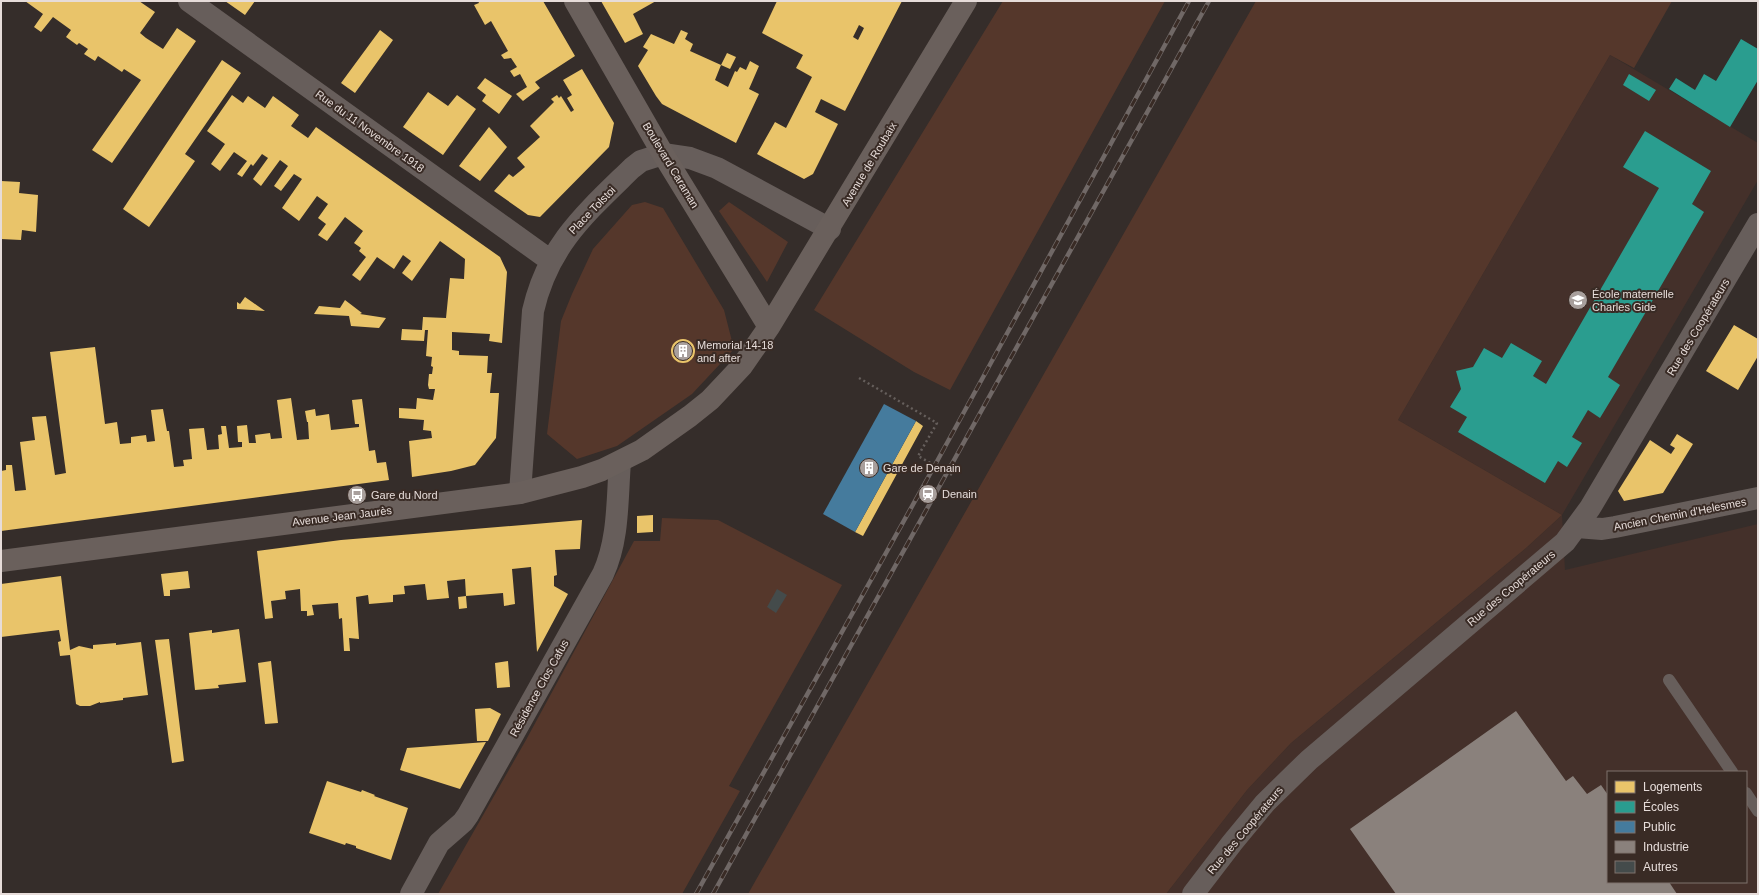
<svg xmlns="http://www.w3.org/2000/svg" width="1759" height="895" font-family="Helvetica,sans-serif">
<rect width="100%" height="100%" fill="#352d2a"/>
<path fill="#44302a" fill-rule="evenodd" d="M1610,55L1758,143V180L1562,515L1565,570L1758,524V894H1166L1247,790L1291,743L1526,548L1562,515L1398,420ZM1608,772H1746V882H1608Z"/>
<path fill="#55372b" d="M1003,1H1165L950,390L914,372L814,310Z
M1256,1H1672L1634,68L1610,55L1398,420L1562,515L1526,548L1291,743L1247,790L1166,894H748Z
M645,202L663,208L724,310L734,349L692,394L617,446L577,459L547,434L561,321L572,294L593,249L632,205Z
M729,202L788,242L767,282L719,211Z
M662,518L718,520L842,585L729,786L740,791L682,894H438L526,740L634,541H660Z"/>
<path fill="#e9c46a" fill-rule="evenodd" d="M25,1H139L155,12L140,33L146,38L163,49L177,28L196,41L112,163L92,150L141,80L124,69L122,72L98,56L95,61L84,54L88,49L79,43L77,45L66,37L71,30L53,17L41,32L34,27L43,14Z
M225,1H255L245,15Z
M478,1H543L575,56L535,82L540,88L523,101L516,94L527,87L520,74L514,77L510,71L517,67L511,58L504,59L501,55L508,51L491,21L485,25L474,5L479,3Z
M601,1H656L633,14L643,34L625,43Z
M777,1H902L845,111L821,99L815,112L838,124L813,174L804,179L757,154L775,122L786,128L812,77L796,68L803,55L762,33ZM859,25L864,28L858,40L853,37Z
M380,30L393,40L355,93L341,83Z
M681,30L688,33L685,39L693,44L690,51L721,65L715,80L728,87L735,71L737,72L740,67L746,70L750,61L759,66L749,89L759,94L736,143L662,104L656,96L638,66L648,50L643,47L651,34L674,44Z
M727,53L736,57L730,69L721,65Z
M222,60L241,73L185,154L195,161L149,227L123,209Z
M582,69L614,123L609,147L540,217L528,215L494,191L509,174L513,177L525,167L517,158L540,137L530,126L554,102L551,99L557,95L559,98L561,96L571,112L574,110L567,98L572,95L563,80Z
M485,78L512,96L499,114L482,101L486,95L477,88Z
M428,92L448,106L457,95L476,109L443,155L403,127Z
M232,95L243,103L248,96L265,108L273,96L299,115L291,126L308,138L316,127L500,257L507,272L502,343L489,341L490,334L452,332V350L459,351V355L488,356L487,373H492L490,393H499L496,438L475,465L451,471L412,477L409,441L432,438L431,431L423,430L424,420L399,418V408L416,409L417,398L433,400L435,389H429L428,385L429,374H432L433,367L431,366L432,357L426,356L428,330H425L424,341L401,340L402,329L422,330L423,317L446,318L450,278L464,279L465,259L440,241L412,281L402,273L411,261L403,255L394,269L377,257L360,281L352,275L366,257L359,251L361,248L354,243L363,231L345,217L327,241L318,235L326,224L318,218L328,204L317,196L299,221L282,208L302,179L294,174L281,191L274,186L288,166L280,160L261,186L253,179L268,158L262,154L253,166L251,164L242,177L237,174L247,161L234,152L220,171L211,164L225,144L207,131Z
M489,127L507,147L480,181L459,166Z
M1,181L20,182L19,193L38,195L36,232L22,230L21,240L1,239Z
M245,297L265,311L237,309V302L240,304Z
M345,300L362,313L360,314L386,318L379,328L351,326L349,316L314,314L319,306L340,308Z
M1734,325L1758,339V356L1738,390L1706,371Z
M671 351a12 12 0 1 1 24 0a12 12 0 1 1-24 0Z
M95,347L105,424L117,422L120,444L131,443V437L146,435L147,442L155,441L151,410L163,409L167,431H169L174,467L184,466L183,460L192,459L189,429L204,428L207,450L219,449L218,435L222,434L221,426H226L229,448L242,447V442H238L237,426L247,425L249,443H256L255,435L270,433L271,439L282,438L277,400L291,398L297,440L309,439L308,422H307L305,411L315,409L316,416L329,414L331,430L359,427V424H355L352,400L362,399L369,451L375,450L377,463L386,462L389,480L1,531V471L6,470V465H12L15,491L26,490L20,442L35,440L32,417L46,416L55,475L66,473L50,352Z
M916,421L923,426L863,536L855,532Z
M1677,434L1693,444L1663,493L1624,501L1618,491L1650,440L1671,454L1675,448L1670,445Z
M653,515V532L637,533V516Z
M582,520L580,549L555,550L557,575L554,576V586L568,594L537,652L531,567L512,569L515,604L504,606L503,593L466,596L467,608L459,609L458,597L466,596L465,579L447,581L449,598L427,600L425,584L404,586L405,594L393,595V602L369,604L368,595L356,597L359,639L349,638L350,651H344L342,618L339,619L338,603L312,605L314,615L307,616V611H301L300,589L285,591L286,599L271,601L273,618L265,619L257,551L341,540Z
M188,571L190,588L170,590V596H164L161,574Z
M61,576L70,650L79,646L93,649V645L116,643V645L141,642L148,695L123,698V700L100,703V702L90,706H80L76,704L70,655L60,656L58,642L61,641L59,630L1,637V584Z
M239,629L246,682L218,685L219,688L195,690L189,633L212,630V633Z
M169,639L184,761L172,763L155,640Z
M271,661L278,723L265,724L258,663Z
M508,661L510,687L497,688L495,663Z
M490,708L501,714L488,741H477L475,709Z
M486,742L460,789L400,770L407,748Z
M327,781L361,792L362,790L375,795L374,796L408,808L391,860L356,848V846L346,843L345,845L309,833Z"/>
<path fill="#2a9d8f" d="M1741,39L1758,49V80L1730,127L1669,89L1676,78L1695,90L1704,74L1716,81Z
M1629,74L1656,90L1649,101L1623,85Z
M1645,131L1711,171L1692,204L1704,212L1608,377L1620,385L1600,418L1588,410L1572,437L1582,443L1567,467L1558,461L1545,483L1458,432L1467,417L1450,407L1461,389L1456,371L1473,367L1484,348L1502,358L1511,343L1542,361L1533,376L1546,384L1659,188L1623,167Z"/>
<path fill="#457b9d" d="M884,404L916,421L855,532L823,514Z"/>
<path fill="#8a817c" d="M1516,711L1566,781L1573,776L1587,794L1601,785L1608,795V882H1669L1677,894H1396L1350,829Z"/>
<path fill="#444b4b" d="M777,589L787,595L776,613L767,607Z"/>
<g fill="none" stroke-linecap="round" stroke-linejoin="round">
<path stroke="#665f5c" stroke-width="2.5" stroke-dasharray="2 3" stroke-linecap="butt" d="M859,378L937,423L918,456L954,476"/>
<path stroke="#675e5b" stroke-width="12" d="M1669,680L1732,772
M1746,793L1758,811"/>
<path stroke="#675e5b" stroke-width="22" d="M189,1L551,261
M520,493L533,311C548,245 586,213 632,168L641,161L663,154L690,158L717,168L830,229
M1577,527L1602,529L1615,527L1758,498
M411,894L439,843L463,822L468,815L603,574C619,539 617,500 620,462
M1193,894L1232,843L1265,803L1309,760L1565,542L1590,508L1758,224"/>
<path stroke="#6a605c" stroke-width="22" d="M575,1L663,154L769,327
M1,561L520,493L582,477L602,470L642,450L690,416L710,400L727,382L742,366L769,327L966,1"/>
<defs>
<path id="rail" d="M696,894L935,465L1189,1
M713,894L1209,1"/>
</defs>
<use href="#rail" stroke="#706866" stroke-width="4.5"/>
<use href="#rail" stroke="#392b25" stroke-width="3" stroke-dasharray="9" stroke-linecap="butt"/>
</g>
<defs>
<symbol id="school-disc" viewBox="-11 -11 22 22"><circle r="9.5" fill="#a89f9c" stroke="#392b25"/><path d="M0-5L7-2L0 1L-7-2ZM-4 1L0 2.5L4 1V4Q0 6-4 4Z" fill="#fff"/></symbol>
<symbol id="building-disc" viewBox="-11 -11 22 22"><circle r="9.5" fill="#a89f9c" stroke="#392b25"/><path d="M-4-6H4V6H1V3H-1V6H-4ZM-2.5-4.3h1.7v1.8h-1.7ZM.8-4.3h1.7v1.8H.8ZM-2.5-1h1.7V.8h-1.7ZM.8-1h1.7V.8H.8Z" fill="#fff"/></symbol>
<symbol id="station-disc" viewBox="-11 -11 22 22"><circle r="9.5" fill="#a89f9c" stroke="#392b25"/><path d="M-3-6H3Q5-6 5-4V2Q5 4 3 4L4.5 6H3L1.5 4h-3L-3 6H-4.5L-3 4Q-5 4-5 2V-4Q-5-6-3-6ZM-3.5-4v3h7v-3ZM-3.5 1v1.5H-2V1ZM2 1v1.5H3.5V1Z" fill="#fff"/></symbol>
<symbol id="bus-disc" viewBox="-11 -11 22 22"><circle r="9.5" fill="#a89f9c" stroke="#392b25"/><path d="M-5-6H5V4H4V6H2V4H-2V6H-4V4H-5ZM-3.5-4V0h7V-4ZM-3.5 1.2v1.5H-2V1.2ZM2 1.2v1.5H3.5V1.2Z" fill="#fff"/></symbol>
</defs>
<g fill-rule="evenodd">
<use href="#school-disc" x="1567" y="289" width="22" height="22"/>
<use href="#building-disc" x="672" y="340" width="22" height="22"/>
<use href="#building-disc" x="858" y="457" width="22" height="22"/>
<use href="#station-disc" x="917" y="483" width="22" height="22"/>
<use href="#bus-disc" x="346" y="484" width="22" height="22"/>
</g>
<g text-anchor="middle" stroke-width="4" stroke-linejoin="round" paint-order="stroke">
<g font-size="11" fill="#e6dcd9" stroke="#392b25">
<text transform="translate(370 131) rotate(36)" y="4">Rue du 11 Novembre 1918</text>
<text transform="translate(869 164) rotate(-59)" y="4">Avenue de Roubaix</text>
<text transform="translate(671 165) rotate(59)" y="4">Boulevard Caraman</text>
<text transform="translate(592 210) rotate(-46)" y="4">Place Tolstoi</text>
<text transform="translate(1698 327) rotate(-59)" y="4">Rue des Coopérateurs</text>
<text transform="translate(1680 514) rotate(-11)" y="4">Ancien Chemin d'Helesmes</text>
<text transform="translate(342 516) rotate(-7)" y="4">Avenue Jean Jaurès</text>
<text transform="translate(1511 588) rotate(-40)" y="4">Rue des Coopérateurs</text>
<text transform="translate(539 688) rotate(-61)" y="4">Résidence Clos Cafus</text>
<text transform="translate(1245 830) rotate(-50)" y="4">Rue des Coopérateurs</text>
</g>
<g font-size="11" fill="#e6dcd9" stroke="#392b25" text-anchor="start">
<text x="1592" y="298">École maternelle<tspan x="1592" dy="13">Charles Gide</tspan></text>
<text x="697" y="349">Memorial 14-18<tspan x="697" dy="13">and after</tspan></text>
<text x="883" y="472">Gare de Denain</text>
<text x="942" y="498">Denain</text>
<text x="371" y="499">Gare du Nord</text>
</g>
</g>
<rect width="1759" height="895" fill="none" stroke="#e6dcd9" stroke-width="4"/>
<rect x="1607" y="771" width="140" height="112" fill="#392b25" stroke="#7e726d"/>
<rect x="1615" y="781" width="20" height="12" fill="#e9c46a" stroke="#7e726d"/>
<text x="1643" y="791" font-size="12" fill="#e6dcd9">Logements</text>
<rect x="1615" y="801" width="20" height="12" fill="#2a9d8f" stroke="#7e726d"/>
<text x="1643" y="811" font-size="12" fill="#e6dcd9">Écoles</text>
<rect x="1615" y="821" width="20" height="12" fill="#457b9d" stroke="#7e726d"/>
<text x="1643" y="831" font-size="12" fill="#e6dcd9">Public</text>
<rect x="1615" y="841" width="20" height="12" fill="#8a817c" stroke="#7e726d"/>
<text x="1643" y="851" font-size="12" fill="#e6dcd9">Industrie</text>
<rect x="1615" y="861" width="20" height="12" fill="#444b4b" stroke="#7e726d"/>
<text x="1643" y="871" font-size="12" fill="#e6dcd9">Autres</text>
</svg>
